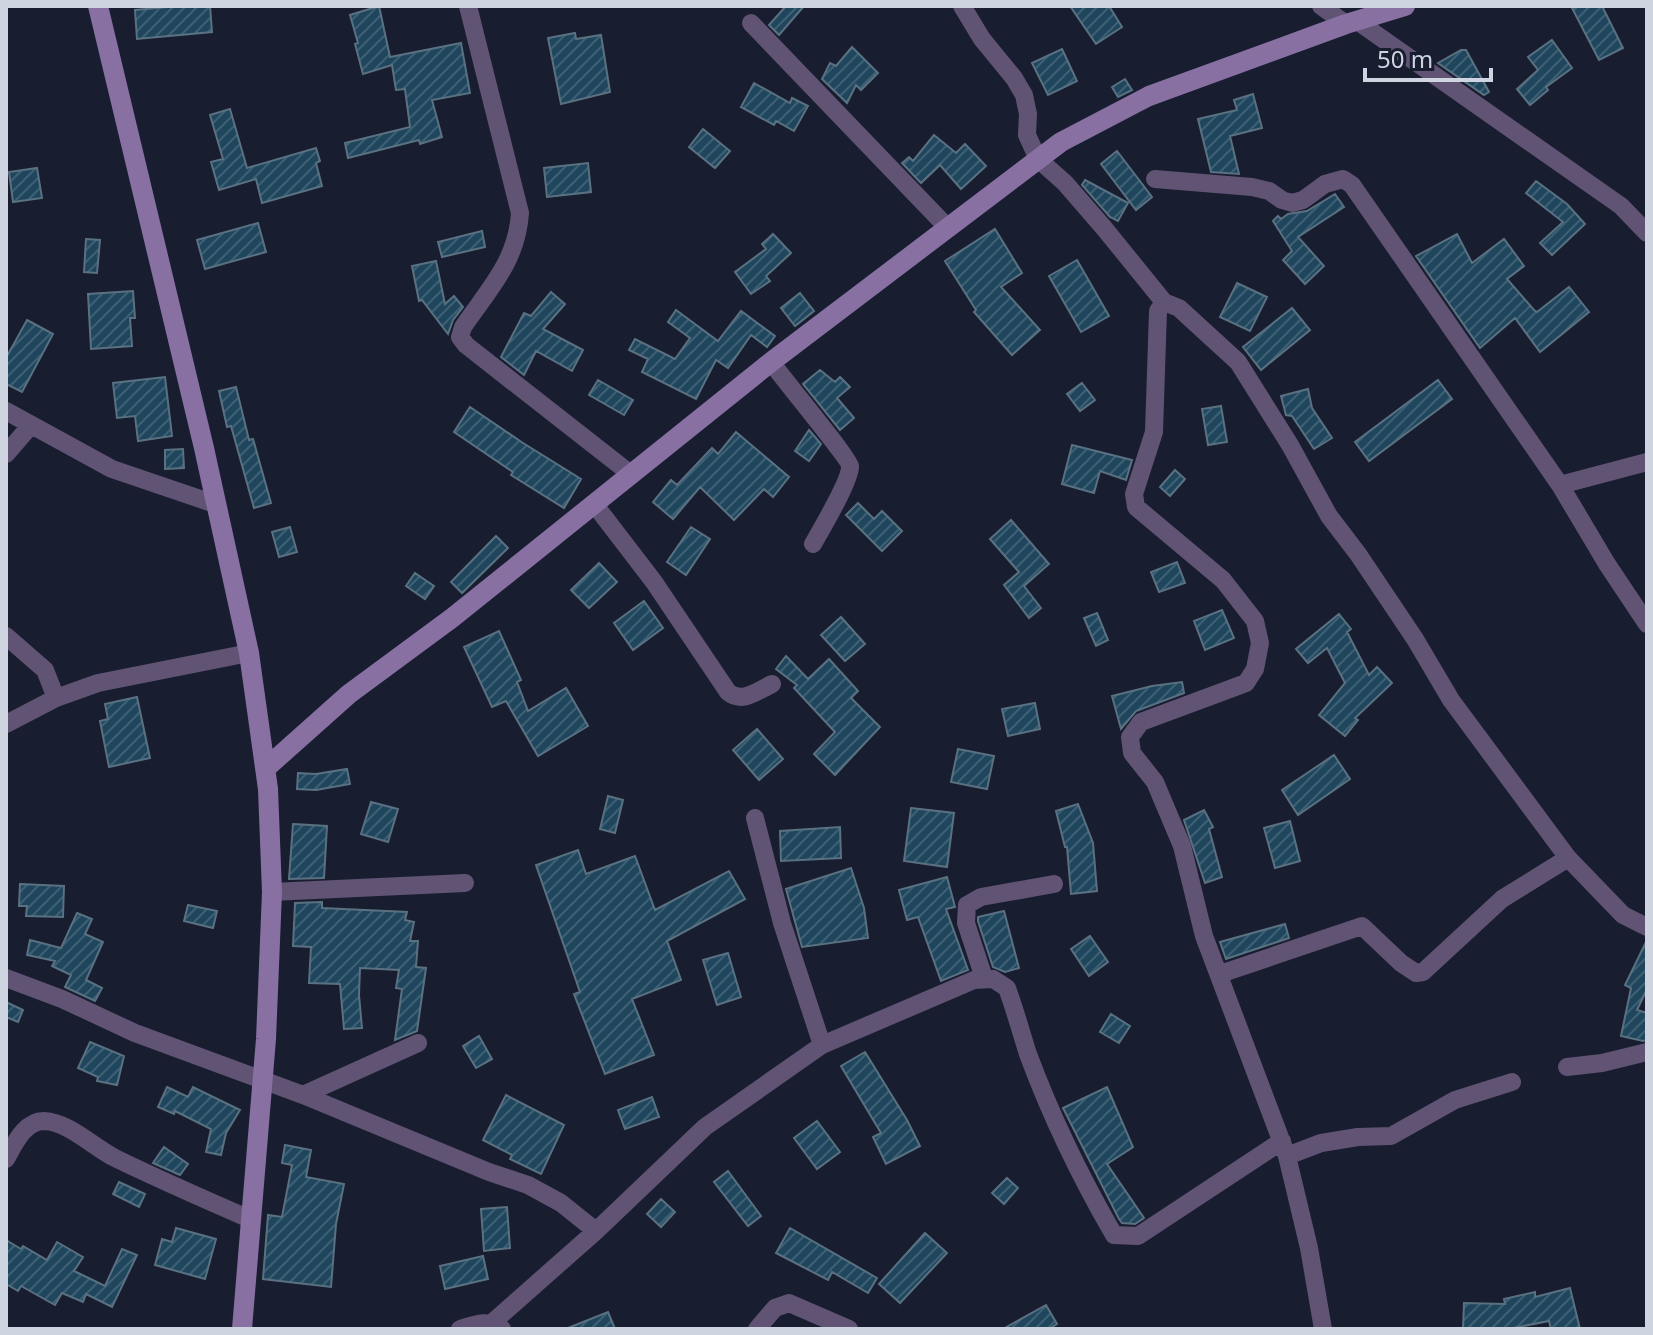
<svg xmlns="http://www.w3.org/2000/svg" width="1653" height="1335" font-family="'Noto Sans',sans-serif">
<defs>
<pattern id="building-hatch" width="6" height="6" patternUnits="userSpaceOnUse" patternTransform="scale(2)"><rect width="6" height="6" fill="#1f465d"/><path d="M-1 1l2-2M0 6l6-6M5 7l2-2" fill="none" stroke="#3e6074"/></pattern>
</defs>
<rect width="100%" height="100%" fill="#181d30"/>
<path fill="url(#building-hatch)" stroke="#597181" stroke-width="2" d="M179,6H210L212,32L137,39L135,10Z
M379,6L390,57L461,43L470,93L432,100L442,137L420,144L419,140L348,158L345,143L410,127L405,89L396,90L392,65L363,74L355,44L358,43L350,15Z
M786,6H804L779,35L769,25Z
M1070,6H1109L1122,27L1096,44Z
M1571,6H1602L1623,48L1599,60Z
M575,33L576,39L601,35L610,92L561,104L548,38Z
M1552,40L1572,68L1546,87L1548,90L1530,105L1517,89L1538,70L1528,57Z
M852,47L878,73L861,90L856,85L847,103L822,79L830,63L836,66Z
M1062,49L1077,81L1048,95L1032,63Z
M1461,50H1466L1489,92L1484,95L1438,63Z
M1125,79L1132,90L1118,97L1112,87Z
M754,83L790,103L792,98L808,106L794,131L776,121L774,125L741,107Z
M1253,94L1262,128L1230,136L1239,174L1211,172L1198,119L1237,110L1234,100Z
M230,109L247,168L316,148L320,161L316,163L322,186L262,203L256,179L219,190L211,162L223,159L210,115Z
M703,129L730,151L715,168L689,147Z
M934,135L956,153L965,144L986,166L961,189L940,165L921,183L902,163L909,157L913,161Z
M1117,151L1152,197L1136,210L1101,164Z
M588,163L591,192L547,197L544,168Z
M37,168L42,198L13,202L9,172Z
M1085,180L1128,203L1118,221L1110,217L1082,185Z
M1536,181L1567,204L1585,224L1552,255L1540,243L1563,222L1526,193Z
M1335,194L1344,207L1298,237L1324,266L1305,284L1283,260L1292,251L1273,221L1278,216L1281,219L1288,214L1307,211Z
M258,223L266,252L205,269L197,240Z
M995,229L1022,273L1001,287L1040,330L1012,355L974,312L976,310L945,261Z
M482,231L485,247L442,257L438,242Z
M773,234L791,253L766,276L770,281L751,294L735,272L766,249L762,244Z
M1457,234L1472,263L1504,239L1524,266L1507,279L1534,310L1537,312L1569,287L1589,312L1540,352L1515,318L1480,348L1416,256Z
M86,239L100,240L97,273L84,272Z
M1077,260L1109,316L1081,332L1049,276Z
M436,261L445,304L454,296L463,307L453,320L448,334L422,300L419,301L412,266Z
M1237,283L1267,297L1250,331L1220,317Z
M133,291L135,318H130L132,346L91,349L88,294Z
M551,292L565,304L543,329L583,350L572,371L536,351L524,375L501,357L524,313L531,316Z
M800,293L814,311L795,326L781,308Z
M1292,308L1310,330L1261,370L1243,347Z
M676,310L718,341L741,311L775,336L767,347L751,335L728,368L716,360L696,399L642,372L648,359L629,350L635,339L675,359L690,338L668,322Z
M27,320L53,334L22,392L6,384V358Z
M820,370L835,382L840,377L850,387L837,398L854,418L840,430L803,384Z
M165,377L172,436L138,441L135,416L117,418L113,383Z
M598,380L633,400L624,415L589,395Z
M1438,380L1452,399L1369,461L1355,442Z
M1082,383L1095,400L1080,411L1067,394Z
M236,387L249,440L253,439L271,503L254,508L231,426L227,427L219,391Z
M1308,389L1312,408L1332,438L1314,449L1292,416L1286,415L1281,396Z
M1221,406L1227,442L1208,445L1202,409Z
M470,407L523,443L581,479L564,508L511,475L513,472L454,432Z
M809,430L821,444L809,461L795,451Z
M736,432L789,477L773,497L764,489L734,520L700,487L673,519L653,502L671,480L677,485L712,448L718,454Z
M1072,445L1132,460L1126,480L1100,471L1094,493L1062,484Z
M183,449L184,468L165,469V450Z
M1175,470L1185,479L1170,496L1160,487Z
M858,503L874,519L882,511L902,531L882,551L846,515Z
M1011,520L1049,564L1024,586L1041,608L1029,618L1004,585L1019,572L990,539Z
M290,527L297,552L279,557L272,532Z
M691,527L710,539L686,575L667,562Z
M496,536L508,548L462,593L451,582Z
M1177,562L1185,583L1159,592L1151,572Z
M599,563L617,582L589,608L571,590Z
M415,573L434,586L425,599L406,586Z
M644,601L663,628L633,650L614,623Z
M1222,610L1234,638L1205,650L1194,621Z
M1097,613L1108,640L1096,646L1084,618Z
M1339,614L1351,629L1347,632L1369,675L1377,667L1392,683L1355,718L1358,720L1345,736L1319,715L1345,683L1327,648L1308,663L1296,649Z
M841,617L865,644L845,661L821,635Z
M499,631L521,680L517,682L528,711L566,688L588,726L538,756L506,701L492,707L464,647Z
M786,656L808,679L829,659L858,691L851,698L880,727L835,775L814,754L835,732L794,688L797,685L776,669Z
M1182,682L1184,693L1136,711L1121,729L1112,696L1152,686Z
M137,697L150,758L109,767L100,721L108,719L105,704Z
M1035,703L1040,729L1008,736L1002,709Z
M757,729L783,759L759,780L733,750Z
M958,749L994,756L987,789L951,782Z
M1334,755L1350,779L1298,815L1282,790Z
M347,769L350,784L316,790L297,789L298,773L316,774Z
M608,796L623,800L615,833L600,829Z
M371,802L398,809L388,842L361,834Z
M1078,804L1093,843L1097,891L1071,894L1067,847H1065L1056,811Z
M911,808L954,813L947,867L904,861Z
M1204,810L1213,827L1209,829L1222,877L1205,883L1184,820Z
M1290,821L1300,861L1275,868L1264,828Z
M293,824L327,826L324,878L289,879Z
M840,827L841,858L781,861L780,831Z
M578,850L586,874L635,856L655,910L729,871L745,899L667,941L681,980L632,999L654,1055L605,1074L574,994L580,992L536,865Z
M851,868L864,908L868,938L802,947L786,889Z
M947,877L955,907L946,909L968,970L941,981L918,917L907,920L899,890Z
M20,884L64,886L63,917L26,916L27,906H19Z
M322,902V908L407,912L405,920L414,922L410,941H418L416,967L426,968L417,1031L395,1040L402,989L396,988L399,970L360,968L359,995L362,1028L344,1029L340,984L309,983L311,947L293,946L295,903Z
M188,905L217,911L213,928L184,921Z
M1004,911L1019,968L1005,972L993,967L978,921V917Z
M77,913L92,919L85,934L103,942L86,980L102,988L95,1001L65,987L71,975L52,966L55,961L27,955L30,940L61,948Z
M1285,924L1289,938L1226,959L1220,942Z
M1090,936L1108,962L1089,976L1071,949Z
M1647,940V989L1637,1010L1647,1013V1040L1643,1041L1621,1036L1631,988L1625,985Z
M728,953L741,997L717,1005L703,960Z
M6,1002L23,1010L18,1022L6,1017Z
M1111,1014L1130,1026L1119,1043L1100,1032Z
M479,1036L492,1059L476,1068L463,1046Z
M90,1042L124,1056L117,1085L97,1081L98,1077L78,1068Z
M865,1052L907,1120L920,1146L886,1164L873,1137L881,1133L841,1066Z
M167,1087L188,1097L193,1087L240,1110L226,1133L221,1155L206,1152L211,1129L175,1111L174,1114L158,1107Z
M1107,1087L1133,1147L1107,1164L1144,1218L1135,1224L1122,1223L1119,1219L1063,1108Z
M506,1095L564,1125L541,1174L510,1159L512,1155L483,1140Z
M652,1097L659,1117L625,1129L618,1110Z
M817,1121L840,1152L817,1169L794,1138Z
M285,1145L311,1150L306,1177L344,1184L336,1224L331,1287L263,1279L268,1215L282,1217L292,1165L282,1163Z
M164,1147L188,1164L180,1175L153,1163Z
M728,1171L761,1216L748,1226L714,1182Z
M1007,1178L1018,1188L1004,1204L992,1193Z
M119,1182L145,1194L139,1207L113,1194Z
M661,1199L675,1212L661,1227L647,1214Z
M507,1207L510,1248L484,1251L481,1209Z
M176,1228L216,1239L205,1279L155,1265L162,1239L172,1242Z
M790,1228L877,1278L868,1293L832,1272L828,1280L776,1253Z
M925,1233L947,1253L900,1303L879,1284Z
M6,1240L21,1249L23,1246L47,1260L57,1242L83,1257L74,1271L105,1286L122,1249L137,1255L112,1307L86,1294L83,1302L62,1293L55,1305L21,1286L18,1291L6,1284Z
M483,1256L488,1279L445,1289L440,1266Z
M1570,1288L1580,1329H1551L1549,1321L1508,1329H1463L1464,1303L1505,1304L1504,1299L1535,1292V1297Z
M1046,1305L1057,1324L1049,1329H1003Z
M608,1312L615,1329H568V1328Z"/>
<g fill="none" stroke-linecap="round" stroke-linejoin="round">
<path stroke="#615373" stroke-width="18" d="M468,6L520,213C517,261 489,289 463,327L460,337L466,345L632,475
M962,6L982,39L1014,78L1024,95L1028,114L1027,135L1038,159L1065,183L1104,228L1164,302
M1321,6L1346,24
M1357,21L1621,206L1647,233
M751,23L947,227
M1155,179L1252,187L1269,191L1282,200L1292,203L1303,200L1325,184L1343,179L1352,185L1560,485L1607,564L1647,624
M771,362C781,376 849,458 850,466C851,479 821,530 813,544
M6,411L112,469L215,504
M6,454L31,425
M1560,485L1647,462
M595,505L654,582L728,692C742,704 757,691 772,684
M6,636L45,670L56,698
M6,724L56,698L98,683L249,653
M755,818L782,923L822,1045
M272,892L465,883
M1220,974L1362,926L1401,963L1416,973L1423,972L1502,899L1568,858
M6,978L62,999L135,1033L303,1095L489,1172L528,1185L561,1203L596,1231
M984,978L966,923L967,905L981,897L1054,884
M1567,1067L1602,1063L1647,1052
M303,1095L418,1043
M1287,1156L1321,1143L1358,1137L1391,1136L1455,1100L1512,1082
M6,1159C14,1145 24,1121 44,1121C69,1122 93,1147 115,1158C160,1180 206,1200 252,1220
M493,1322L596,1231L705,1127L822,1045L974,980L993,979L1007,988C1015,1010 1021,1032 1028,1054C1051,1116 1081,1178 1114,1235L1138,1236L1282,1141
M460,1329C476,1324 488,1319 502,1329
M757,1329L775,1308L789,1303L849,1329
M1323,1329L1309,1248L1287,1156L1204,936L1182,846L1155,782L1132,753L1130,737L1141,722L1246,683L1255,669L1260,643L1255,621L1223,580L1136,507L1134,494L1154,432L1158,311L1164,302L1179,308L1238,362L1290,445L1329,516L1358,554L1415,639L1451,700L1568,858L1623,915L1647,927"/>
<path stroke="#8870a3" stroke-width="20" d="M98,6L204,448L249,653L268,789L272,892L266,1039L242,1329
M266,768L349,694L452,618L771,362L1061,142L1149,96L1346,24L1405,6"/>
</g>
<rect width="1653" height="1335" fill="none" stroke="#cfd4e1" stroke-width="16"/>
<path d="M1365 68v12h126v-12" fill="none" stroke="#cfd4e1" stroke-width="4"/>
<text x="1377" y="68" font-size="24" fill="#cfd4e1" stroke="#181d30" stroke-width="6" paint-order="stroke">50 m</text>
</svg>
